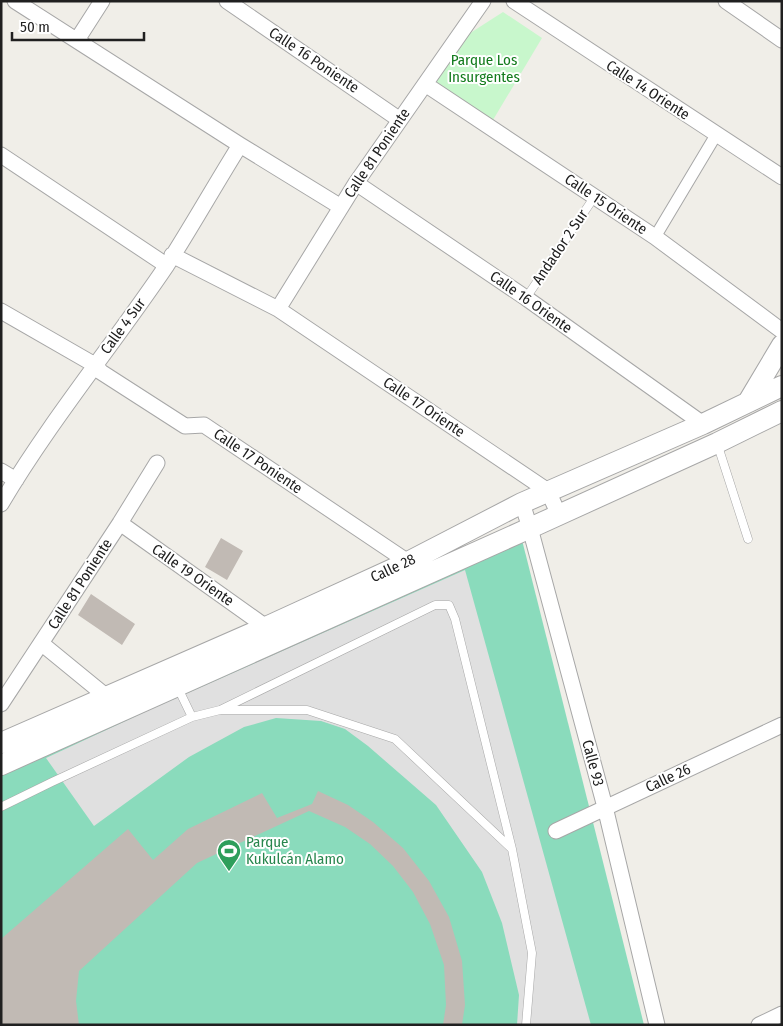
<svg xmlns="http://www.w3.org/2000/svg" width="783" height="1026" font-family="'Fira Sans Condensed',sans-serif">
<rect width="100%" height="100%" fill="#f0eee8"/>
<path fill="#c8f7cc" d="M503 12 542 38 490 125 433 86 464 37Z"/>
<path fill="#8adbbc" d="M520 532 644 1025H1V765Z"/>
<path fill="#e0e0e0" d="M465 570 591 1025H517L519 995 502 923 482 872 436 805 368 746 345 729 321 721 276 718 244 727 189 757 94 826 46 758 147 711Z"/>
<path fill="#c1bab4" d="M221 538 243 551 227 580 205 567Z
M91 594 135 624 122 645 78 615Z
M318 791 348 805 373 822 403 848 429 881 449 917 462 961 465 1005 462 1025H443L446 1005 444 965 430 924 413 892 393 866 370 844 345 827 309 811 197 863 79 971 76 1001 79 1025H1V939L128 829 153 860 188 829 262 793 277 818 312 804Z"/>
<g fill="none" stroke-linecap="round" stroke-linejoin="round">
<g stroke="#a7a7a7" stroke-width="9">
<path id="service" d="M526 298 595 196
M717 443 748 539
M178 688 192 717
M222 709 435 605H449L455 619 512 849
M1 807 52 782 192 717 220 710H307L395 739 512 849 532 953 526 1025"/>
</g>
<g stroke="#a7a7a7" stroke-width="13">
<path id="pedestrian" d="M655 237 716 135"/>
</g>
<g stroke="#a7a7a7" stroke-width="17">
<path id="minor" d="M15 1 240 145 341 207
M227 1 400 120
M514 1 782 177
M726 1 782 40
M77 40 102 1
M425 84 655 237 782 331
M1 155 166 265
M356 183 526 298 703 424
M172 255 278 309 548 491 559 515
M278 309 356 183 483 1
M1 311 95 365 101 372 185 426 204 425 408 562
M1 471 16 480
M522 503 530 528 605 807 657 1025
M1 504C50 421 113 345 167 265 192 226 215 185 240 145
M120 523 266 627
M41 643 107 697
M1 704 120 523 157 463
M556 831 782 725
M759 1025 782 1014"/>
</g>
<g stroke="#a7a7a7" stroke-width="22">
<path id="tertiary" d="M748 402 782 345
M1 743 266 627 408 562 522 503 703 424 782 386
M1 765 530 528 717 443 782 411"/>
</g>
<use href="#service" stroke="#fff" stroke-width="8"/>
<use href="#pedestrian" stroke="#fff" stroke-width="11"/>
<use href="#minor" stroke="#fff" stroke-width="15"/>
<use href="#tertiary" stroke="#fff" stroke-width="20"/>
</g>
<defs>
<g id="stadium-pin" transform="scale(1.25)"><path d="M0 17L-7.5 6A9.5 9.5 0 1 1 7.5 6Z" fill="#2e9e5b" stroke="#fff"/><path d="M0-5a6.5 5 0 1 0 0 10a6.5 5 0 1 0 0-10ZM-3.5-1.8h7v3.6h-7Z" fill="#fff"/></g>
</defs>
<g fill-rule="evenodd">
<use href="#stadium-pin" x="229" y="851"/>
</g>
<g text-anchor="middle" stroke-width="4" stroke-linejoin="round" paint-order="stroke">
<g font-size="15" fill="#202020" stroke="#fff">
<text transform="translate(314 60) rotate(34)" y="5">Calle 16 Poniente</text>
<text transform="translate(648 90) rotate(33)" y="5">Calle 14 Oriente</text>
<text transform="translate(377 153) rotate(-56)" y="5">Calle 81 Poniente</text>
<text transform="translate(606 204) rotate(34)" y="5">Calle 15 Oriente</text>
<text transform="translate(560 247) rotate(-56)" y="5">Andador 2 Sur</text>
<text transform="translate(531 302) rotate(35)" y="5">Calle 16 Oriente</text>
<text transform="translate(123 326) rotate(-54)" y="5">Calle 4 Sur</text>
<text transform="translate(424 407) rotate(34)" y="5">Calle 17 Oriente</text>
<text transform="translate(258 461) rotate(34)" y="5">Calle 17 Poniente</text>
<text transform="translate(393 568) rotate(-25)" y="5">Calle 28</text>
<text transform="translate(193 575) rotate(35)" y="5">Calle 19 Oriente</text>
<text transform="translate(80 584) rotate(-57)" y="5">Calle 81 Poniente</text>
<text transform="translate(593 763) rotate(75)" y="5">Calle 93</text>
<text transform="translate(668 778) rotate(-25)" y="5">Calle 26</text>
</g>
<g font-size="15" fill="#127b1c" stroke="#fff">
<text x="484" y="65">Parque Los<tspan x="484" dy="17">Insurgentes</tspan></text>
</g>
<g font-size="15" fill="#27864d" stroke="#fff" text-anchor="start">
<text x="246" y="847">Parque<tspan x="246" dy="17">Kukulcán Alamo</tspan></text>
</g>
</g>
<rect width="783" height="1026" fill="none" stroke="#202020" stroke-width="5"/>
<path d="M12 32v8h132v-8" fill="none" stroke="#202020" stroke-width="2.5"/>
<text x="20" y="32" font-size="15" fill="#202020" stroke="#ffffff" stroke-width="4" paint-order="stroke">50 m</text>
</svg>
